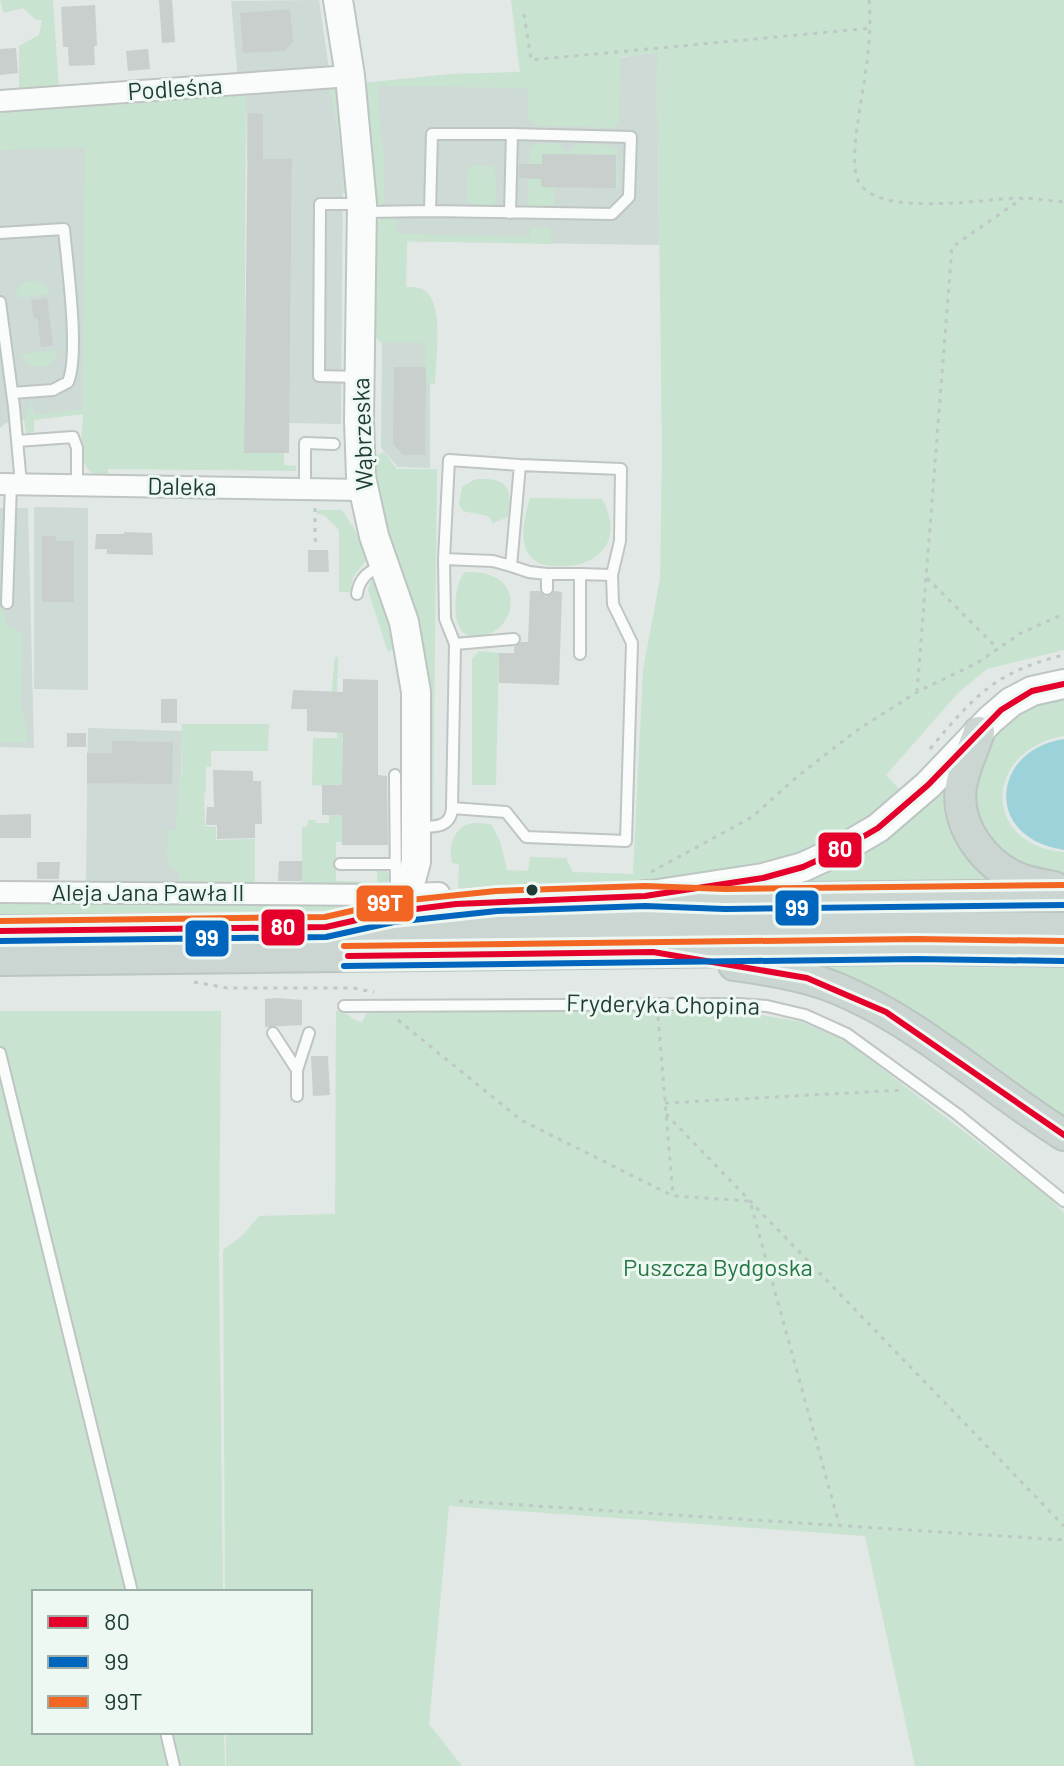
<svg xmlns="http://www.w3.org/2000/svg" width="1064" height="1766" font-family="Barlow,sans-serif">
<rect width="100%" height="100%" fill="#e1e8e5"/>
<path fill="#cedad5" d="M319 0 329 69 238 79 231 1Z
M657 52 659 245 386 241 364 83 453 74 520 73Z
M328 88 332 95 343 163 341 424 289 423 292 160 247 159 246 95Z
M91 124 83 414 23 420 6 423 0 428V129Z
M382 341H430V468L398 467 381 448Z
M34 507 88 508V690L34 689Z
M0 508H28L34 748 0 747Z
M88 728 182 731 179 883 86 881Z"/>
<path fill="#c8e3d0" d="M0 0H53L59 90 19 92V46L39 35 42 20H36L23 8 4 13Z
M511 0H1064V650L987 669 958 693 886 775 905 795 866 824 783 864 620 885 458 888 459 864 452 863C446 835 463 816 492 825L500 841 507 870 528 871 530 857 566 858 573 872 633 874 643 670 660 579 662 453 657 53 620 57 619 122 613 128 535 125 528 117 527 88 378 86 380 127 384 153V202L380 205 374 202 364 83 453 74 520 72Z
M332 86 338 88 351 192 342 194 343 163 332 95 328 88 246 95 244 452 284 453V465L296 466V471L108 469V477C74 477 82 438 83 414L34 420V431L29 434 26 432 24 419 32 400 34 415 82 409 85 147 0 150V114C42 99 86 107 129 104 197 99 263 91 332 86Z
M559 143 566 154H542V168L529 164V152L535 144Z
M578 144 607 145 617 149 619 186 616 192V155L569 154 571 148Z
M477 165 492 166 495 170 496 200 491 205 471 204 467 201V171L469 167Z
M542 175 555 187 554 204 544 208 529 207 528 180Z
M390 217 396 221 397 231 401 234 529 237 531 228H550L552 244 407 241 406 287C413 287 420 287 425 291 445 306 435 361 435 384L426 383 425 343H381L374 335 373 225 380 219Z
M34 280 46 286 51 294 13 298 21 284Z
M58 350C55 364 45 369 31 366L20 354Z
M384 452 397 469H437L433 819 430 818 404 590 384 516 374 457Z
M476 479C507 478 513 486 508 517L493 523 488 516 463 511 459 504 462 487Z
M530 498 602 499C625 540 599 569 555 566 547 566 538 564 532 558 517 543 525 516 530 498Z
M317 510H342L355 530 367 559 353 577 350 592H339V530L324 515 317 514Z
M465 572C489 571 514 579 510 609 507 626 486 642 467 635 450 629 454 582 465 572Z
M371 581 375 582 395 647 388 652 368 590Z
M0 608 4 610 6 625 22 632 21 708 27 728V742H0Z
M479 651 499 653 496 785H472V659Z
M335 657H338L337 692 343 693 342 842H336V881L377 882V867L386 869 389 876 388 885 320 889 318 884H309L308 888 302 886V827H307L308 820H315L316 823H329L330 786 312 785 313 738H337V716L330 706Z
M1064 698V736C984 749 980 845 1064 852V876C1051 873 1034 872 1022 867 1013 863 1005 853 998 847 963 816 970 757 1003 726 1021 710 1041 702 1064 698Z
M182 724H269L268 751H211V767H206V793H204L205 826 216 827V840L255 839V886L178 888 179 872C162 862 168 850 168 830H176L179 776 182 775Z
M953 771 1004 885 778 887Z
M0 897 381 899 380 907 366 910 0 914Z
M812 966 1064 968V1122Z
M418 1010 743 1012 802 1022 847 1042 1048 1196 1064 1213V1766H915L865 1536 449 1506 429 1724 462 1766H226V1732H310V1592H225L223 1250 243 1235 259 1216 335 1214 336 1011C349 1011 352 1022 362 1022L368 1011Z
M0 1011H221L219 1264 223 1592H34V1732H224L225 1766H0Z"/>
<path fill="#9cd3db" d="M1064 739V850C982 838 992 749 1064 739Z"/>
<path fill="#c8cfcc" d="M159 0H172L175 42 162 43Z
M95 5 97 46H94L95 65 69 66 68 47H63L61 7Z
M290 9 293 42 284 51 243 53 240 13Z
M16 48 18 73 0 75V49Z
M148 49 150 69 128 71 126 51Z
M248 113 263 114V159H292L289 453H244Z
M542 154 616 155V188L541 187V179L519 178V164H542Z
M47 298 53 346 41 347 37 318 34 319 31 300Z
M394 367H426L425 455H403L393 444Z
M124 532 152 533 153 555 107 554V549H95L96 534H124Z
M42 536H56V541H74V602H42Z
M308 550H328L329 572H308Z
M530 591H539L546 597 554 591 562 592 559 685 499 683V653H514V647L521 642H528Z
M343 679 378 680V775L387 776 388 845H342V815H322V785H342L343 733 307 731V709H291L293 690 343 692Z
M161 699H177V723H161Z
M67 733H86V747H67Z
M112 741 173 742 172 784 87 783V753H112Z
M213 770 253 771V781H261L262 824H255V838L217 839V825H206L207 807H214Z
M31 814V838H0V815Z
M279 861H302V881H278Z
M37 862H60L59 879H37Z
M277 998 302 1000V1025L265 1027V999Z
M311 1056H328L330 1095 313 1096Z"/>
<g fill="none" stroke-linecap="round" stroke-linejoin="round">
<g stroke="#bec5c2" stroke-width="14">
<path id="lane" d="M430 211 432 134H512L510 213
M364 212 430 211 612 214 629 197 631 137 512 134
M0 233 64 229C67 263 80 354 68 382L53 390 12 393
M0 302 14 407 21 484
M358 377 319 376 320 204H360
M17 441 73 437 77 448V485
M305 490V443L334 444
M444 559 445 619 455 644 452 808
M511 566 493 561 444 559 449 460 520 465
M547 574 529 572 511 566 520 465 621 469 620 541 612 575
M547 589V574H580
M357 594C359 578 369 571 383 565
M7 603 11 484
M455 644 514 639
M395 775 396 894
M419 827C436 827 451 827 452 808L506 812 526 837 626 841 632 643 613 604 612 575 580 574V654
M340 864H395
M344 1006 738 1004 767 1006 805 1015 847 1034 957 1114 1064 1201
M273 1033 297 1070V1096
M0 1053 132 1592
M297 1070 309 1033
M166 1732 174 1766"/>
</g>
<g stroke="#bec5c2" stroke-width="24">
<path id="street" d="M0 101 350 76
M0 484 363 490
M0 892 382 895 439 893"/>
</g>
<g stroke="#bdc6c2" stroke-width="32">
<path id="secondary" d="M338 0 350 76 362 204 359 420 361 477 374 536 404 622 416 692V862L407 894 392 912
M392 912 496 901 645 896 763 878 803 867 842 849 878 828 928 785 990 720 1011 702 1032 691 1064 684"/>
</g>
<g stroke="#bbc5c1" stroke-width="34">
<path id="primary" d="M979 732C973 750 964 768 961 786 955 827 986 867 1023 880 1033 883 1044 885 1054 887
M645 896 725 899 1064 895
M0 931 716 925 1064 928
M0 960 916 949 1064 951
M734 965C769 970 804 975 836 988 921 1023 987 1087 1064 1135"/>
</g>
<path stroke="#bec8c5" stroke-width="3" stroke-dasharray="4 6" stroke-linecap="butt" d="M869 0C873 45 862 90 856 135 855 146 853 167 857 178 871 220 987 198 1021 198 1035 198 1050 201 1064 202
M524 14 531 60 872 28
M315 508V539L318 547
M927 578 998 649
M917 692 952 247 1023 198
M930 749C973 697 996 671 1064 655
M651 872 752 817 798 776 856 731 917 692 977 663 1021 633 1064 614
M194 982 227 988H353L374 992
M658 1017 673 1196
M398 1020 521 1120 673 1196 750 1201 839 1524
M665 1103 903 1090
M666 1114 1064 1526
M459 1501 1064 1540"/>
<use href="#lane" stroke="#fafcfb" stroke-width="10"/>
<use href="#street" stroke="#fafcfb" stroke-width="20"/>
<use href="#secondary" stroke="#fafcfb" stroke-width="28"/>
<use href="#primary" stroke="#cbd5d2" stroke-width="30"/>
<g stroke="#eef8f3" stroke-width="12">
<path id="bus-1" d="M0 931 326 927 392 912 456 904 645 896 763 878 803 867 842 849 878 828 928 785 1001 710 1032 691 1064 684
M348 956 653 952 807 978 886 1012 1064 1135"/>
</g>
<g stroke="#eef8f3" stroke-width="12">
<path id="bus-2" d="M0 941 326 937 394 922 497 911 645 906 725 909 1064 905
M344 966 916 959 1064 961"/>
</g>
<g stroke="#eef8f3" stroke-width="12">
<path id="bus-3" d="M0 921 325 917 391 902 496 891 645 886 725 889 1064 885
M344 946 916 939 1064 941"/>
</g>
<use href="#bus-1" stroke="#e4002b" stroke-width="6"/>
<use href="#bus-2" stroke="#0065bd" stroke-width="6"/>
<use href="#bus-3" stroke="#f26522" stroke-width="6"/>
</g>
<circle fill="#1e3c34" stroke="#eef8f3" stroke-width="3" cx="532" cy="890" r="7"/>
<g text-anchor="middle" stroke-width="6" stroke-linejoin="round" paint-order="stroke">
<g font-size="24" fill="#1e3c34" stroke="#eef8f3">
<text transform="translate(175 89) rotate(-4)" y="8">Podleśna</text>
<text transform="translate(363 434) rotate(-92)" y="8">Wąbrzeska</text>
<text transform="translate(182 487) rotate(1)" y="8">Daleka</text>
<text x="148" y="901">Aleja Jana Pawła II</text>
<text transform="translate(663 1005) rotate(1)" y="8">Fryderyka Chopina</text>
</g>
<g font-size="24" fill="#247743" stroke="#eef8f3">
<text x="718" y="1276">Puszcza Bydgoska</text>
</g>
</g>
<g stroke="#eef8f3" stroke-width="3">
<rect x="817" y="831" width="46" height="38" rx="8" fill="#e4002b"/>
<rect x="355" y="884" width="60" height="39" rx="8" fill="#f26522"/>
<rect x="774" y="889" width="46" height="38" rx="8" fill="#0065bd"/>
<rect x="260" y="908" width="46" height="39" rx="8" fill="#e4002b"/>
<rect x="184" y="919" width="46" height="39" rx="8" fill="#0065bd"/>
</g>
<g font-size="22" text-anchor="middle" font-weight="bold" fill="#fff">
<text x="840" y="857">80</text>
<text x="385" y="911">99T</text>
<text x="797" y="916">99</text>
<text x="283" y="935">80</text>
<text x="207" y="946">99</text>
</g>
<rect x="32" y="1590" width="280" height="144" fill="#eef8f3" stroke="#9bada7" stroke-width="2"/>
<rect x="48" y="1616" width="40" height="12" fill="#e4002b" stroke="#9bada7" stroke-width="2"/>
<text x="104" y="1630" font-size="24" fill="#1e3c34">80</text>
<rect x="48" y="1656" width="40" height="12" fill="#0065bd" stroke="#9bada7" stroke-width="2"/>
<text x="104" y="1670" font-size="24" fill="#1e3c34">99</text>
<rect x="48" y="1696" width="40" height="12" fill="#f26522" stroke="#9bada7" stroke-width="2"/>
<text x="104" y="1710" font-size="24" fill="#1e3c34">99T</text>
</svg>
